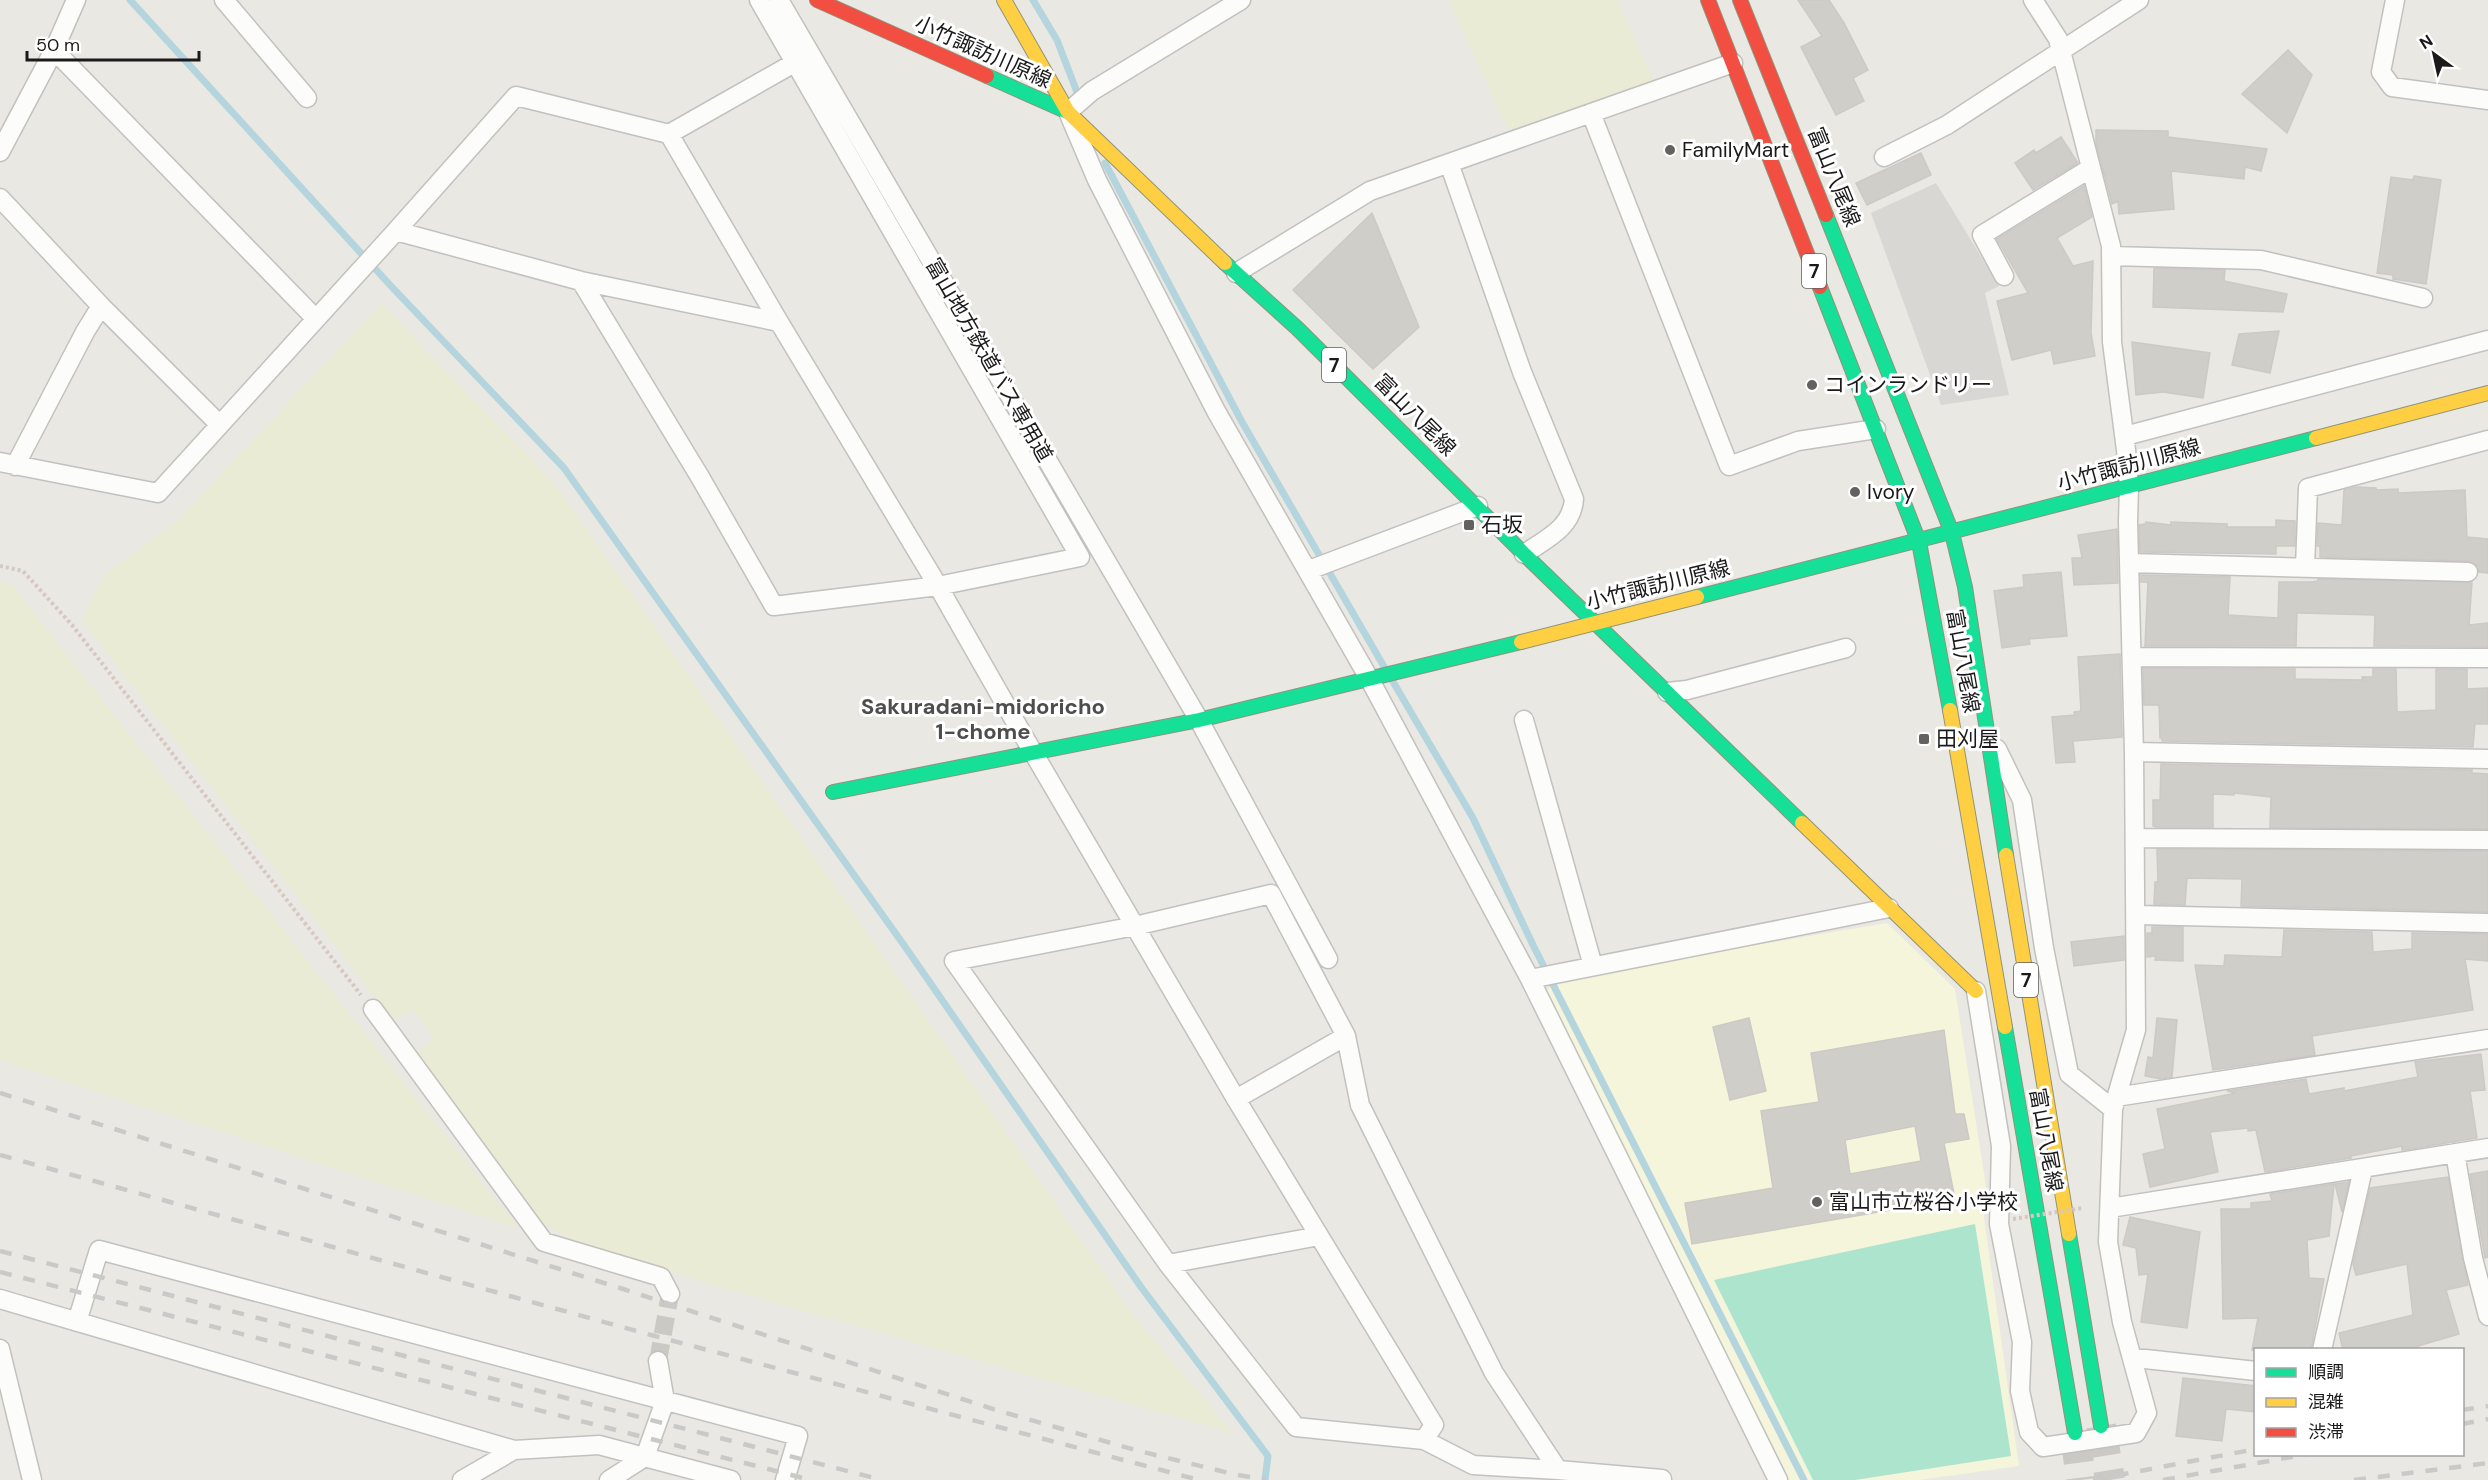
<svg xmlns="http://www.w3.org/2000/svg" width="2488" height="1480" font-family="'DM Sans','Noto Sans JP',sans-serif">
<rect width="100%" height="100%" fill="#eae8e2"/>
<path fill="#f4f5db" d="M1887 923 1955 989 1986 1186 1984 1218 2019 1466 1920 1480H1786L1545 992 1560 978Z"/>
<path fill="#e9ebd4" d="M1449 0H1617L1653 80 1508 130Z
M381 304 555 484 1135 1318 1233 1433 710 1284 569 1238 537 1221 414 1055 434 1038 413 1010 393 1020 88 629 82 619 105 574 174 524Z
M0 582 12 585 518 1228 0 1060Z"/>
<path fill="#ace4ce" d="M1975 1224 2011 1456 1855 1480H1813L1714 1280Z"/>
<path fill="#d8d7d4" d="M1936 183 1999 286 1985 293 2009 395 1941 405 1871 213Z"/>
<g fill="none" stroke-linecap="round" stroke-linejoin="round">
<path stroke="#b4d4de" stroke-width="7" d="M130 0 390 285 564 468 906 948 1141 1287 1268 1456 1265 1480
M1033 0 1057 40 1080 100
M1105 163 1242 422 1386 670
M1392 680 1473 818 1533 945 1804 1480"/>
</g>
<path fill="#d0cec9" stroke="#cdc9c4" stroke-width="1.5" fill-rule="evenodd" d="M1798 0H1829L1844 23 1868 70 1853 78 1864 101 1836 115 1801 47 1822 36Z
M2288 50 2312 75 2287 133 2242 94Z
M2096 130 2168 131V137L2267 149 2261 171 2245 167 2244 179 2171 171 2174 209 2119 214 2118 201 2112 204 2096 143Z
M2061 137 2078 163 2033 190 2015 163 2034 150 2036 153Z
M1921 153 1931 175 1867 205 1856 183Z
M2414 176 2441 180 2426 284 2393 279V275L2377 273 2391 177 2413 180Z
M2084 186 2092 217 2057 238 2073 266 2093 261 2091 333 2095 356 2054 364 2051 350 2012 360 1997 301 2028 293 1997 239Z
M1372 213 1419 327 1373 369 1293 290Z
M2154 268 2225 270 2224 281 2287 294 2283 312 2153 307Z
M2279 331 2270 373 2232 365 2239 334Z
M2132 342 2210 353 2203 398 2163 392 2136 395Z
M2356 487 2376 488V490L2398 489V493L2465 490 2467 537 2488 539V573L2479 572 2478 566 2468 561 2320 557V546H2317L2318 523 2342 525 2344 490Z
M2276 520 2295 521V546H2276V554L2140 552 2139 525 2145 524 2146 522 2171 525V522L2227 524V527H2276Z
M2117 529 2118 583 2074 585 2072 558H2082L2078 535Z
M2061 572 2067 636 2029 639 2030 644 2002 648 1994 591 2024 587 2023 575Z
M2141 575 2230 577 2228 615 2278 618 2279 582H2312L2318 581V579L2472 582 2469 625 2488 623V647L2374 646 2375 615 2300 613H2297L2296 646H2145L2148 582H2141Z
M2120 654 2122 737 2073 741 2075 762 2056 763 2052 717 2075 715 2074 712 2081 711 2078 657Z
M2143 668 2295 669V679L2363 680 2362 677H2373V669H2396L2397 712 2436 710V669H2467V689L2488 688V724H2475L2473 747 2162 741V738H2160L2159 705H2144Z
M2161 764 2472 770V773L2488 774V829L2270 828 2271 797 2234 793V795L2213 794V827H2157L2153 826V800H2160Z
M2157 849 2488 851V912L2241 906 2242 879 2187 878 2185 905 2154 904 2155 882H2158Z
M2152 927H2183V961L2155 960 2156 956 2147 957V933H2152Z
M2284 930 2372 932 2373 952 2412 949V933L2488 934V961L2465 959 2473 1010 2312 1036 2315 1055 2213 1070 2195 965 2224 966 2225 955 2282 957Z
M2124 936V960L2074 966 2071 942Z
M1749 1018 1766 1091 1730 1100 1713 1027Z
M2157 1018 2177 1020 2172 1077 2161 1079 2145 1076 2148 1057 2153 1058Z
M1944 1030 1955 1114H1964L1969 1139 1944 1143 1955 1199 1692 1244 1685 1203 1773 1188 1761 1111 1819 1102 1811 1053ZM1915 1126 1921 1161 1850 1174 1845 1140Z
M2481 1054 2485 1090 2470 1091 2477 1138 2405 1150H2402V1146L2351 1156V1158L2265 1172 2256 1130 2248 1131V1128L2210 1132 2218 1172 2150 1187 2143 1154 2165 1149 2157 1109 2236 1093 2227 1091 2306 1079 2309 1094 2344 1088V1091L2418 1077 2415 1062Z
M2488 1171V1257L2485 1258 2470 1174Z
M2448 1177 2468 1285 2446 1290 2459 1334 2418 1346 2419 1350H2343L2339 1333 2413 1315 2407 1264 2356 1275 2353 1264 2370 1188Z
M2349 1182 2342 1212 2335 1184Z
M2334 1184 2329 1236 2307 1240 2309 1278 2324 1279 2311 1350H2252L2258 1318 2223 1319 2221 1209H2251V1203L2272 1201 2270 1194Z
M2130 1217 2200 1232 2187 1328 2141 1322 2148 1274 2139 1275 2136 1248 2123 1245Z
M2183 1378 2256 1386V1412L2226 1409 2222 1441 2176 1436Z"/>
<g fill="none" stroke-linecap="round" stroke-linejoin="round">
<path stroke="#cbc9c4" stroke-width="18" stroke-dasharray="18 9" stroke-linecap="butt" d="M658 1361 670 1294"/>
<path stroke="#cbc9c4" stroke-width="30" stroke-dasharray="30 15" stroke-linecap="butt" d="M2101 1426 2110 1480
M2075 1433 2081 1480"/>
<g stroke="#c2c1be" stroke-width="21">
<path id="street" d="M224 0 307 98
M779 0 1199 720 1328 959
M1241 0 1092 91 1068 112 1097 180 1216 411 1370 680 1530 979 1778 1480
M2395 0 2381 72 2392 87 2488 100
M54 50 316 319
M1591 113 1729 466 1798 441 1876 429
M669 134 779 322 938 586 1020 730 1236 1099 1434 1425 1424 1440 1296 1427 1168 1264
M0 152 54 50 76 0
M1884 157 1947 125 2139 0
M1449 163 1522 372 1574 499C1572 528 1546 539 1524 554
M0 198 101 306 219 424
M2111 256 2261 260 2423 298
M1236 273 1370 191 1733 63
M2004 276 1982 235 2091 168
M581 281 700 477 774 606 938 586 1080 557 759 0
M779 322 581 281 396 231 516 96 669 134 796 62
M2125 436 2488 340
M0 462 158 493 396 231
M15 466 85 332 101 306
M2129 563 2468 572
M2305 568 2308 488 2488 440
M1309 570 1478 506
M2132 657 2488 658
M1667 692 1687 690 1846 648
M1524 720 1593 966
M1997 749 2022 800 2044 948 2069 1074 2113 1109
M2134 752 2488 759
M2135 838 2488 840
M2137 915 2488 923
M1530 979 1889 908
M1976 991 2001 1146 1999 1224 2022 1342 2020 1391 2029 1432 2043 1447 2136 1433 2147 1413 2122 1322 2108 1242 2113 1109 2136 1030 2134 752 2128 522 2129 486 2126 450 2112 342 2111 246 2058 39 2033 0
M373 1009 544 1242 661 1277 670 1294
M1346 1036 1360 1105 1494 1373 1558 1470
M2116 1097 2488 1039
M1236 1099 1346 1036 1271 894 1135 926 954 961 1168 1264 1319 1236
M2455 1153 2473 1258 2488 1316
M2110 1208 2488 1148
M0 1299 514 1450 599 1445 731 1480
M77 1322 99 1250 798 1436 785 1480
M0 1349 32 1480
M2322 1350 2363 1169
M2133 1359H2145L2256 1371
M1424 1440 1473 1465 1558 1470 1662 1479
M462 1480 514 1450
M609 1480 645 1457 665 1401 658 1361"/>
</g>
<g stroke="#90937b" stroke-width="16">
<path id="fast" d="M987 76 1068 112
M1826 215 1952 533 1965 587 2006 855
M1225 263 1298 329 1524 554 1802 823
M1820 287 1919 542 1950 710
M1697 597 2316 438
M833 792 1199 720 1521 642
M2005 1027 2075 1433
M2069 1234 2101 1426"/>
</g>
<g stroke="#90937b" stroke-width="16">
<path id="slow" d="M1004 0 1068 112 1225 263
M2316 438 2488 393
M1521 642 1697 597
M1950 710 2005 1027
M1802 823 1976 991
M2006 855 2069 1234"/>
</g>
<g stroke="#90937b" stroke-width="16">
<path id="jam" d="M817 0 987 76
M1708 0 1820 287
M1740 0 1826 215"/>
</g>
<path stroke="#d6c7c3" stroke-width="4" stroke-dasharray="3 3" stroke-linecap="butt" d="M0 566 23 571 72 625 361 995"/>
<use href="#street" stroke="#fcfcfb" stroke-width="18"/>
<use href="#fast" stroke="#16e098" stroke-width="14"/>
<use href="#slow" stroke="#ffcf43" stroke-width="14"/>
<use href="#jam" stroke="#f24e42" stroke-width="14"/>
<path stroke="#c9c9c8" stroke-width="4.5" stroke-dasharray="12 12" stroke-linecap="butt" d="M0 1093 623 1289 996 1410 1139 1451 1233 1474 1266 1480
M0 1155 651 1335 1199 1480
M0 1251 882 1480
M0 1272 811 1480
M2462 1410 2488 1406
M2462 1424 2488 1419
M2093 1480 2256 1449
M2163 1480 2308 1454
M2354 1480 2488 1463"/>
<path stroke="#d6c7c3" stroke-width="4" stroke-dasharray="3 3" stroke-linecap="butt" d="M2013 1219 2083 1208"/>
</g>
<g fill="#636260" stroke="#fff" stroke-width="2">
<circle cx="1670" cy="150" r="6"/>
<circle cx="1812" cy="385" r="6"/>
<circle cx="1855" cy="492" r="6"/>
<rect x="1463" y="519" width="12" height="12" rx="3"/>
<rect x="1918" y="733" width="12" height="12" rx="3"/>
<circle cx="1817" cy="1202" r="6"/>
</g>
<g text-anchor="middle" stroke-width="6" stroke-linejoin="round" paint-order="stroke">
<g fill="#fff" stroke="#5f5f5f" stroke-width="1.5">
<rect x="1802" y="254" width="24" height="34" rx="4.5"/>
<rect x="1322" y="348" width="24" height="34" rx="4.5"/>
<rect x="2014" y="963" width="24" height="34" rx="4.5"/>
</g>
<g font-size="20" font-weight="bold" fill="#1a1a1a">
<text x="1814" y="278">7</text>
<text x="1334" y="372">7</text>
<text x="2026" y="987">7</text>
</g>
<g font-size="21" fill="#1a1a1a" stroke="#fff">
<text transform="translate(983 52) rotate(24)" y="7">小竹諏訪川原線</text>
<text transform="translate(1834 177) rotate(68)" y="7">富山八尾線</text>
<text transform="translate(989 360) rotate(60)" y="7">富山地方鉄道バス専用道</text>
<text transform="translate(1415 415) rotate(45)" y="7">富山八尾線</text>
<text transform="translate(2129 465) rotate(-15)" y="7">小竹諏訪川原線</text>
<text transform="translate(1658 585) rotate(-14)" y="7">小竹諏訪川原線</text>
<text transform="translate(1963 661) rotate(80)" y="7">富山八尾線</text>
<text transform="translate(2046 1140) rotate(80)" y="7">富山八尾線</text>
</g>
<g font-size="21" fill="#1a1a1a" stroke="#fff" text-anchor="start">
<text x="1682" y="157">FamilyMart</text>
<text x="1824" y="392">コインランドリー</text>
<text x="1867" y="499">Ivory</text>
<text x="1481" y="532">石坂</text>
<text x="1936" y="746">田刈屋</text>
<text x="1829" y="1209">富山市立桜谷小学校</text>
</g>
<g font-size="22" font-weight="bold" fill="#4d4d4d" stroke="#fff">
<text x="983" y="714">Sakuradani-midoricho<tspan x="983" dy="25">1-chome</tspan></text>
</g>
</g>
<rect x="2254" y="1348" width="210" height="108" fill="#ffffff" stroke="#a3a3a3" stroke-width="1.5"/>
<rect x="2266" y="1368" width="30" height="9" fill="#16e098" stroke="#a3a3a3" stroke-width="1.5"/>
<text x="2308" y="1378" font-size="18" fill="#1a1a1a">順調</text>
<rect x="2266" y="1398" width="30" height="9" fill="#ffcf43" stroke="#a3a3a3" stroke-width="1.5"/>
<text x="2308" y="1408" font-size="18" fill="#1a1a1a">混雑</text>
<rect x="2266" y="1428" width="30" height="9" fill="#f24e42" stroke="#a3a3a3" stroke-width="1.5"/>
<text x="2308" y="1438" font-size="18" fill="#1a1a1a">渋滞</text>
<g transform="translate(2434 54) rotate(327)" stroke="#ffffff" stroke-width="4.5" paint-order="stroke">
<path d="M0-4.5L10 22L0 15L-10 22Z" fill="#1a1a1a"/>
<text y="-9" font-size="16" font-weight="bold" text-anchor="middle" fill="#1a1a1a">N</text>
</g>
<path d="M27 51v9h172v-9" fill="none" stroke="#1a1a1a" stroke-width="3"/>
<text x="36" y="51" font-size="18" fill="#1a1a1a" stroke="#ffffff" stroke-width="4.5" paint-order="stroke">50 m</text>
</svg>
